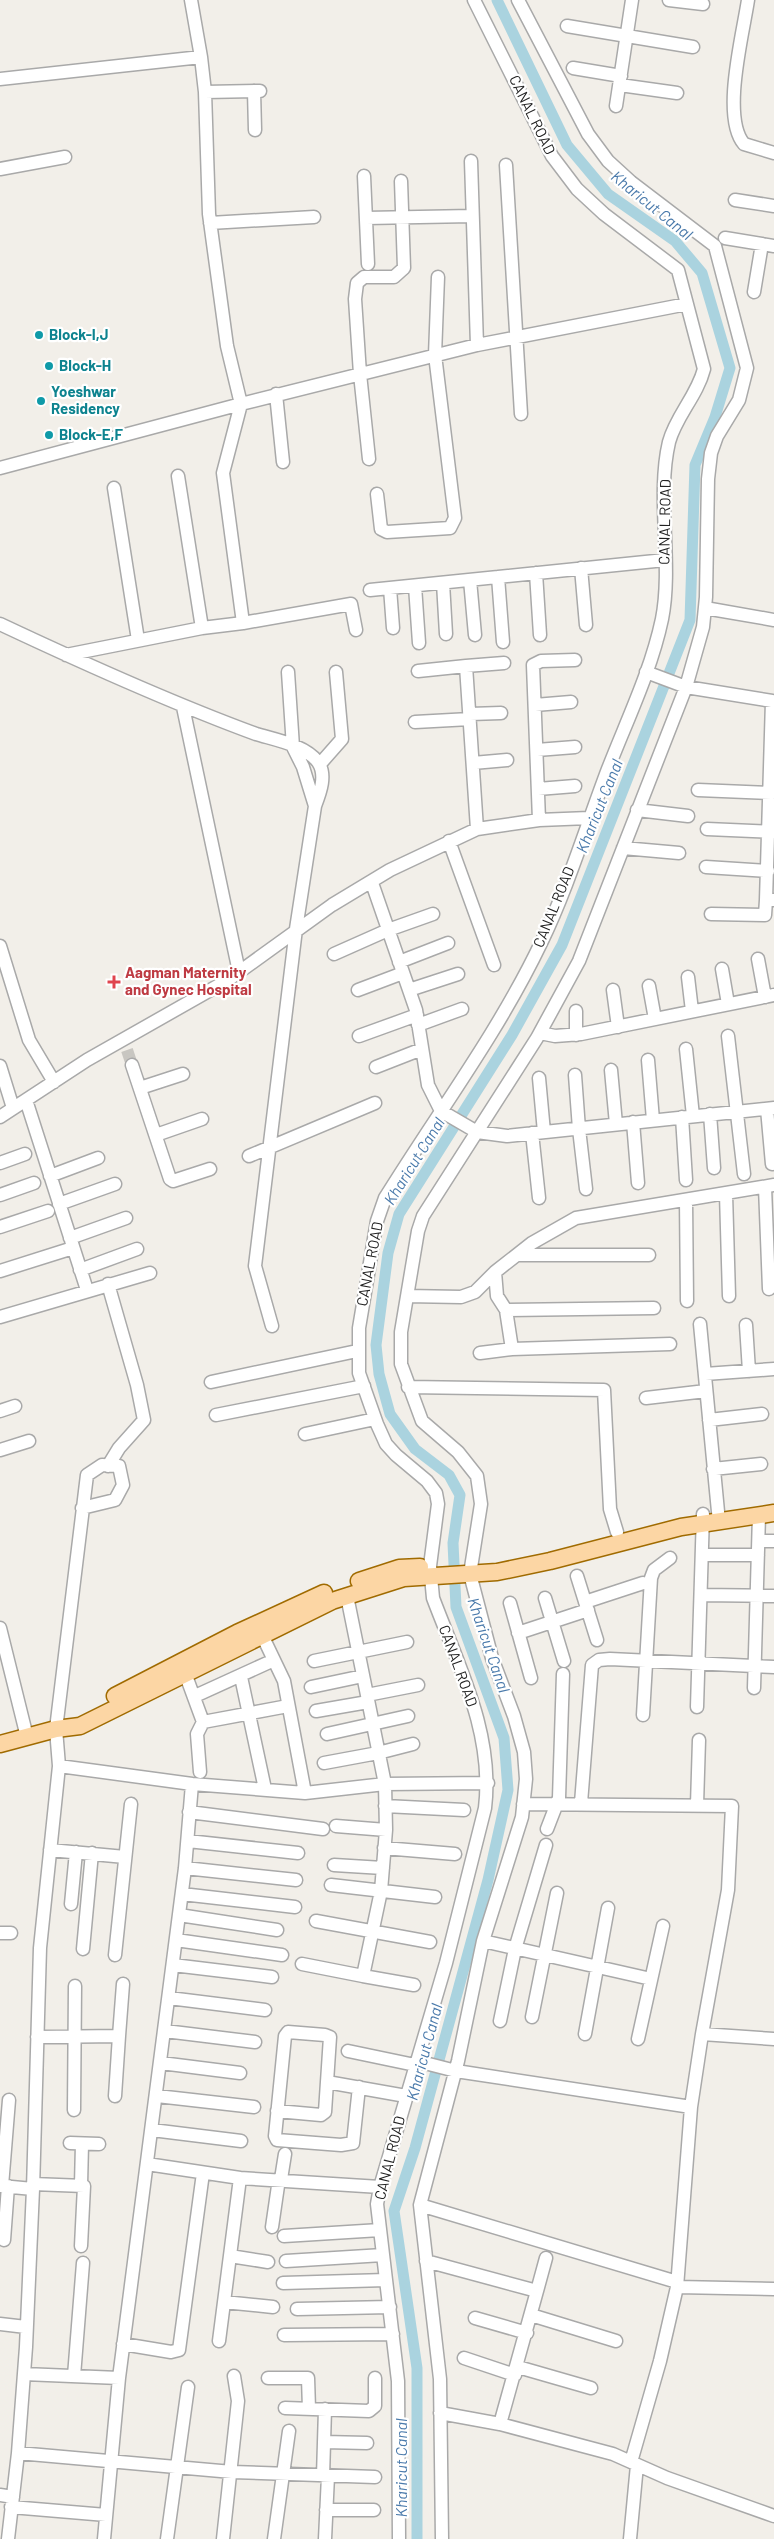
<svg xmlns="http://www.w3.org/2000/svg" width="774" height="2539" font-family="Barlow,sans-serif">
<rect width="100%" height="100%" fill="#f2efe9"/>
<g fill="none" stroke-linecap="round" stroke-linejoin="round">
<path stroke="#aad3df" stroke-width="11" d="M417 2539V2368L394 2211 415 2148 488 1880 508 1790 504 1738 456 1607 453 1543 460 1495 449 1475 415 1449 390 1414 379 1374 376 1345 388 1253 399 1214 512 1035 562 945 690 620 695 465 715 417 730 368 702 273 675 241 608 194 567 145 497 0"/>
<path stroke="#c8c6c1" stroke-width="12" stroke-dasharray="12 6" stroke-linecap="butt" d="M127 1050 132 1065"/>
<g stroke="#a9a9a9" stroke-width="15">
<path id="minor" d="M191 0 201 57 205 92 209 214 227 346 241 404 477 345 687 304
M669 0 703 4
M748 0C743 34 721 117 744 144L774 153
M567 26 693 47
M573 68 621 76
M0 79 201 57
M620 85 677 93
M254 91 255 130
M205 92 260 91
M616 106 632 0
M471 161 477 345
M506 165 521 414
M0 169 65 157
M364 176 368 264
M735 200 774 206
M366 218 472 216
M210 223 314 217
M725 238 774 246
M754 292 762 244
M276 394 283 462
M369 459 360 374 355 299 357 283 364 277H394L404 268 401 181
M0 468 241 404 223 473 243 623 202 628 66 655
M178 476 202 628
M114 488 138 640
M377 494 381 529 387 532 450 528 455 518 435 355 438 277
M581 568 586 625
M536 573 540 635
M498 577 503 642
M470 580 475 635
M443 583 446 634
M415 586 419 643
M390 588 393 628
M370 590 665 560
M705 608 774 620
M243 623 351 604 356 630
M0 624C85 664 169 702 256 734 276 740 305 745 318 762 327 775 320 793 315 806L296 929 255 1266 272 1326
M466 666 504 663
M418 671 466 666 477 829
M288 672 293 747 303 767 315 806
M646 672 686 687 772 701 766 900H774
M535 705 571 702
M183 707 239 972
M470 714 501 713
M415 722 470 719
M537 750 575 747
M473 763 507 760
M320 764 342 739 336 672
M538 789 575 786
M698 790 771 793
M637 810 688 816
M539 820 533 665 541 661 575 660
M707 829 774 832
M449 841 494 965
M623 848 679 853
M706 867 768 871
M372 883 416 1010 428 1085 441 1111 477 1132 507 1136 774 1108
M711 914 765 915 766 900
M0 946 29 1040 54 1082
M334 954 388 930 433 914
M758 959 765 997
M399 962 448 943
M722 969 728 1004
M688 977 692 1011
M649 986 655 1019
M358 990 403 973
M409 990 458 974
M613 990 618 1027
M576 1011V1035
M418 1025 462 1009
M540 1033 555 1036 581 1034 774 995
M359 1036 417 1015
M728 1036 744 1174
M686 1049 693 1116
M648 1060 653 1120
M132 1065 170 1179 173 1181 210 1169
M0 1066 13 1108
M376 1067 422 1049
M611 1070 616 1124
M575 1075 579 1129 586 1189
M539 1078 544 1132
M140 1088 183 1074
M26 1100 87 1290
M767 1109 772 1164
M710 1114 714 1168
M0 1117 87 1060 228 980 332 905 390 870 477 829 539 820 589 818
M682 1117 686 1180
M633 1122 638 1183
M532 1133 539 1198
M156 1135 202 1119
M249 1156 375 1103
M0 1163 25 1154
M50 1176 98 1158
M765 1187 769 1289
M726 1194 729 1296
M0 1195 34 1183
M686 1200 687 1301
M59 1204 115 1184
M0 1227 48 1211
M70 1238 126 1218
M517 1255H649
M80 1270 137 1249
M0 1271 73 1248
M495 1272 497 1296 506 1310
M108 1284 137 1385 144 1420 119 1448 108 1466
M407 1296 461 1297 475 1292 495 1272 532 1243 576 1218 774 1185
M654 1308 506 1310 512 1349 670 1344
M0 1317 150 1273
M700 1324 719 1522
M746 1325 749 1371
M480 1353 512 1349
M705 1374 774 1369
M211 1382 357 1351
M408 1387 604 1390 610 1509 617 1532
M646 1398 706 1391
M0 1411 15 1406
M216 1415 364 1386
M709 1420 762 1414
M305 1434 375 1419
M0 1450 29 1441
M713 1469 761 1464
M759 1541H774
M703 1555H758
M577 1576 597 1640
M701 1595 774 1596
M347 1596 385 1784 386 1830 381 1891 363 1976 414 1985
M545 1598 564 1661
M585 1602 643 1583
M510 1603 531 1678
M0 1628 27 1737
M518 1633 588 1610
M262 1635 284 1681 305 1793
M314 1661 407 1642
M185 1673 203 1722 197 1734 200 1772
M241 1677 265 1789
M311 1687 363 1676
M754 1688 759 1515
M367 1695 418 1685
M195 1696 274 1660
M697 1707 703 1514
M316 1711 368 1702
M643 1715 651 1578 654 1570 670 1558
M203 1722 288 1706
M327 1734 408 1716
M324 1763 378 1753 413 1744
M192 1784 305 1793 385 1784 488 1783
M581 1803 592 1665 599 1660 610 1659 774 1667
M523 1804 732 1806 728 1890 702 2034
M697 1805 699 1740
M385 1806 464 1810
M189 1812 323 1829
M336 1826 386 1830
M547 1829 559 1798 563 1674
M188 1841 298 1853
M384 1848 455 1854
M50 1850 125 1857
M334 1865 383 1868
M185 1868 296 1880
M331 1885 435 1897
M182 1894 295 1907
M71 1904 76 1852
M179 1915 277 1930
M316 1921 430 1942
M0 1933H11
M176 1940 282 1955
M483 1941 651 1979
M83 1949 92 1853
M115 1955 131 1804
M302 1964 363 1976
M173 1965 272 1977
M169 1998 265 2010
M532 2017 557 1893
M500 2021 515 1949 546 1845
M165 2031 255 2042
M585 2034 608 1908
M119 2036 123 1984
M37 2037 119 2036 115 2096
M638 2039 663 1926
M348 2051 415 2065
M417 2061 456 2071 691 2107
M161 2063 240 2073
M327 2082 406 2096
M157 2096 254 2107
M74 2110 75 1986
M277 2111 321 2115 325 2112 330 2037 325 2035 288 2032 285 2036 275 2136 277 2140 341 2145 353 2143 359 2087
M152 2130 241 2141
M70 2143 99 2144
M147 2164 240 2178 219 2341
M240 2178 380 2187
M281 2179 285 2154
M33 2184 84 2186 81 2246
M81 2185 82 2144
M1 2186 33 2189
M2 2186 9 2100
M420 2205 677 2282
M272 2227 279 2179
M284 2236 380 2230
M4 2240 8 2186
M230 2256 268 2262
M286 2261 383 2255
M426 2261 537 2291 500 2424
M283 2283 386 2280
M677 2287 774 2289
M537 2291 546 2258
M224 2302 273 2307
M297 2309 390 2307
M531 2315 616 2341
M475 2318 527 2333
M0 2324 26 2327
M284 2335 393 2334
M123 2344 171 2352 179 2350 203 2173
M464 2358 515 2375
M518 2367 591 2388
M24 2374 119 2378 185 1868 192 1784 59 1766
M74 2376 83 2263
M268 2378H308L309 2409
M285 2408 369 2411 375 2406V2378
M440 2413 500 2424 613 2454 667 2478 774 2516
M324 2442 367 2443
M18 2453 232 2472 375 2477
M631 2462 660 2361 677 2287 691 2107 702 2034 774 2039
M323 2476 325 2409
M0 2495 13 2497
M11 2507 106 2515
M326 2510H374
M8 2539 18 2453 26 2347 33 2189 40 1948 59 1766 56 1729 87 1475 102 1465 119 1466 123 1485 115 1500 82 1508
M104 2539 119 2378
M167 2539 188 2387
M223 2539 238 2401 234 2376
M274 2539 289 2431
M325 2539 328 2476
M399 2539 398 2381 377 2204 380 2187 446 1963 485 1808C494 1734 459 1667 433 1598L430 1566 438 1504 436 1493 427 1481 396 1455 386 1444 377 1424 359 1373V1328L377 1221 385 1198C437 1114 498 1033 541 943 568 887 586 827 608 769 627 720 651 671 662 619 673 564 656 497 669 442 676 416 697 396 704 369L678 270 604 214 577 189 552 156 474 0
M442 2539 440 2379 420 2205 458 2061 483 1941 522 1817 526 1779 524 1752 514 1716 492 1658 470 1574 481 1504 477 1476 458 1452 422 1421 401 1364V1332L418 1231 423 1216 537 1038 579 961 686 687 703 627 706 597 708 479 711 453 717 436 739 400 747 368 715 246 631 182 608 161 588 134 518 0
M630 2539 637 2465"/>
</g>
<g stroke="#a06b00" stroke-width="19">
<path id="major" d="M359 1581 399 1568 420 1567
M115 1696 237 1633 324 1593
M0 1744 56 1729 80 1726 332 1601 404 1578 497 1572 550 1561 681 1527 774 1513"/>
</g>
<use href="#minor" stroke="#fff" stroke-width="12"/>
<use href="#major" stroke="#fcd6a4" stroke-width="16"/>
</g>
<g fill="#0f9aa8" stroke="#fff" stroke-width="2">
<circle cx="39" cy="335" r="5"/>
<circle cx="49" cy="366" r="5"/>
<circle cx="41" cy="401" r="5"/>
<circle cx="49" cy="435" r="5"/>
</g>
<path fill="#e0444e" stroke="#fff" stroke-width="2" d="M111.5 974.5h5v5h5v5h-5v5h-5v-5h-5v-5h5z"/>
<g text-anchor="middle" stroke-width="4.5" stroke-linejoin="round" paint-order="stroke">
<g font-size="15" fill="#222" stroke="#fff">
<text transform="translate(532 115) rotate(64)" y="5">CANAL ROAD</text>
<text transform="translate(665 522) rotate(-89)" y="5">CANAL ROAD</text>
<text transform="translate(554 907) rotate(-68)" y="5">CANAL ROAD</text>
<text transform="translate(370 1264) rotate(-79)" y="5">CANAL ROAD</text>
<text transform="translate(458 1666) rotate(70)" y="5">CANAL ROAD</text>
<text transform="translate(390 2158) rotate(-76)" y="5">CANAL ROAD</text>
</g>
<g font-size="15" font-weight="bold" fill="#0d838f" stroke="#fff" text-anchor="start">
<text x="49" y="340">Block-I,J</text>
<text x="59" y="371">Block-H</text>
<text x="51" y="397">Yoeshwar<tspan x="51" dy="17">Residency</tspan></text>
<text x="59" y="440">Block-E,F</text>
</g>
<g font-size="15" font-weight="bold" fill="#be3a42" stroke="#fff" text-anchor="start">
<text x="125" y="978">Aagman Maternity<tspan x="125" dy="17">and Gynec Hospital</tspan></text>
</g>
<g font-size="16" font-style="italic" fill="#4a7aab" stroke="#fff">
<text transform="translate(652 205) rotate(39)" y="6">Kharicut Canal</text>
<text transform="translate(599 806) rotate(-68)" y="6">Kharicut Canal</text>
<text transform="translate(414 1161) rotate(-58)" y="6">Kharicut Canal</text>
<text transform="translate(489 1645) rotate(71)" y="6">Kharicut Canal</text>
<text transform="translate(424 2052) rotate(-75)" y="6">Kharicut Canal</text>
<text transform="translate(401 2468) rotate(-90)" y="6">Kharicut Canal</text>
</g>
</g>
</svg>
